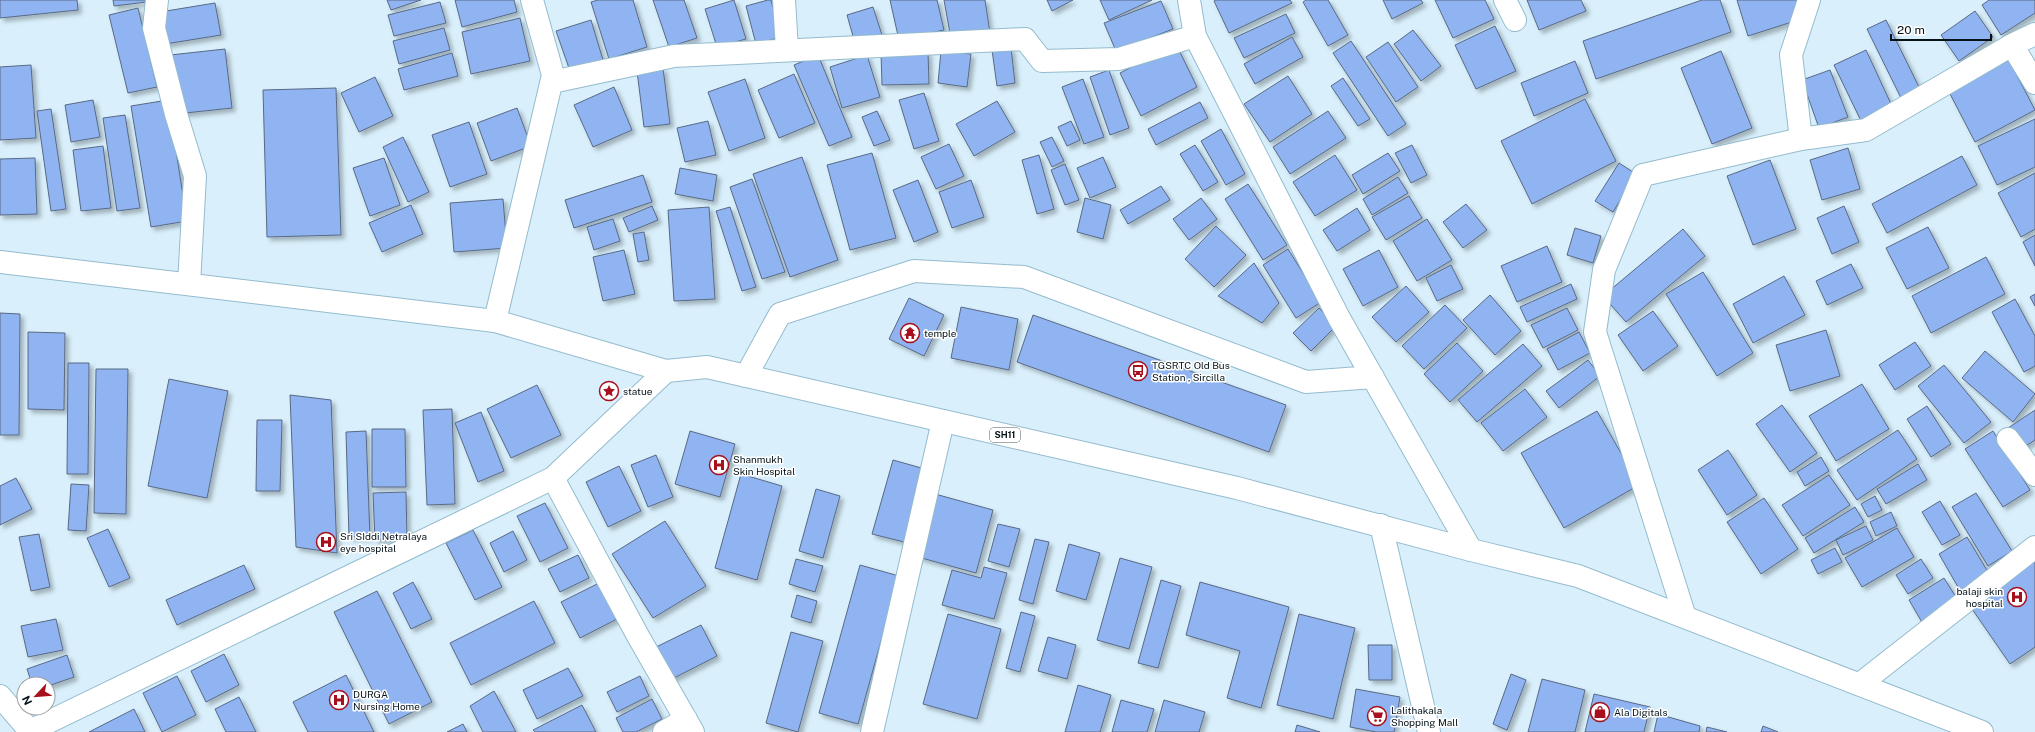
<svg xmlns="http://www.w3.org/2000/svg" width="2035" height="732" font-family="'Public Sans',sans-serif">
<defs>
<filter id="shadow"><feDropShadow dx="3.5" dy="3.5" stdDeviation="2" flood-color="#0004"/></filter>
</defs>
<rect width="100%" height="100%" fill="#d9f0fc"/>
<path fill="#8fb4f1" stroke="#586985" filter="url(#shadow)" d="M0 0H77L78 10 0 18Z
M113 0H146L147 2 114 6Z
M387 0H421L391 10Z
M455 0H514L517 12 462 27Z
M598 0H633L647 47 609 59 591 2Z
M653 0H684L697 38 669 47Z
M734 0 746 39 717 47 705 9Z
M768 0H771L781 37 756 44 746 6Z
M890 0H937L944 30 899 40Z
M944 0H985L990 33 951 39Z
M1047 0H1073L1052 11Z
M1100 0H1152L1109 20Z
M1216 0H1290L1292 3 1229 33 1214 1Z
M1306 0H1328L1348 35 1328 46 1303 2Z
M1383 0H1421L1423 3 1392 19Z
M1435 0H1485L1494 19 1453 38Z
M1527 0H1581L1586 11 1539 30Z
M1702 0H1720L1731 32 1596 79 1583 41Z
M1737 0H1797L1795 21 1748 36Z
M1989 0H2035V13L2001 35 1982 5Z
M1161 1 1173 29 1116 51 1104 23Z
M440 2 446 23 394 36 388 15Z
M215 3 221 35 165 44 160 12Z
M873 7 882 35 855 43 847 15Z
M138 8 157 87 128 93 109 15Z
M1975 11 1993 37 1959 61 1941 35Z
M1286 14 1295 33 1244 58 1234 38Z
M520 18 530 61 471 74 462 32Z
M591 20 603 60 570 71 556 31Z
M1886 20 1920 89 1901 98 1867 29Z
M1495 26 1516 71 1476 89 1455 45Z
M444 28 450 50 399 64 393 41Z
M1413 30 1441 66 1421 81 1394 44Z
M1292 37 1303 57 1255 84 1244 64Z
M1351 41 1406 124 1388 136 1333 53Z
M1388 42 1418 87 1396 102 1366 57Z
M1176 44 1197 87 1141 116 1120 73Z
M1011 48 1015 83 997 86 992 50Z
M225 49 232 108 176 114 170 55Z
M1866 50 1892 106 1861 121 1834 65Z
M941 51 971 54 967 87 938 83Z
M1721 51 1752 128 1712 144 1681 68Z
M928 52 929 84 882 85 881 53Z
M452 53 458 76 404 90 398 69Z
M818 55 852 137 829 146 794 65Z
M867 55 880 97 842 108 830 67Z
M2009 60 2035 110 1975 142 1949 92Z
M1575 61 1588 93 1534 116 1521 83Z
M31 65 36 138 0 140V67Z
M663 68 670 124 644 127 637 71Z
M1109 70 1129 128 1110 135 1090 77Z
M1830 70 1848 117 1819 128 1802 80Z
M794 74 815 123 779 138 758 90Z
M1288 76 1312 114 1270 142 1244 104Z
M375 77 393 116 359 132 341 93Z
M1343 78 1370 119 1358 126 1331 86Z
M745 79 765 138 729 151 708 92Z
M1083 79 1104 137 1084 144 1062 87Z
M614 87 632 130 593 147 574 105Z
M336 88 341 235 267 237 263 90Z
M924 93 939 141 914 149 899 100Z
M1585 99 1616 161 1532 204 1501 141Z
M93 100 100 137 71 142 65 105Z
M168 100 187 221 151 227 131 106Z
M997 101 1015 132 974 156 956 124Z
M1200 102 1208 118 1156 145 1148 129Z
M517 108 531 146 491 161 477 123Z
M51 109 66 209 51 211 37 111Z
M877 111 890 140 874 146 862 117Z
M1328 111 1346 138 1290 174 1273 147Z
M125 115 140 208 117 211 103 118Z
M2035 119V167L1997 185 1978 146Z
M708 121 716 155 685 162 677 128Z
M1071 121 1080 140 1067 146 1058 127Z
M469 122 487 174 450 187 432 135Z
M1221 129 1245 174 1226 185 1201 141Z
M403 137 429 192 408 202 383 147Z
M1052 137 1064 161 1052 167 1040 142Z
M949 144 964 176 936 189 921 157Z
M1195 145 1218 182 1203 191 1180 154Z
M1412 145 1427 175 1411 183 1395 153Z
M103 146 111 208 81 211 73 150Z
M1848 148 1860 189 1822 200 1810 160Z
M872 153 896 238 850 250 827 165Z
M1388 153 1400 171 1363 194 1352 175Z
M1039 155 1054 209 1037 214 1022 160Z
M1335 155 1357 190 1315 216 1293 182Z
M1962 156 1977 185 1887 233 1872 204Z
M802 157 838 260 790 277 753 174Z
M1103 157 1116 187 1090 198 1077 168Z
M35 158 37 214 0 215V159Z
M384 158 400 205 370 216 353 168Z
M1770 160 1796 229 1753 245 1727 176Z
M1619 163 1636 174 1613 212 1595 201Z
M1065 164 1079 200 1065 205 1051 170Z
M680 168 717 175 713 201 675 194Z
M2035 173V229L2021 237 1998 193Z
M643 175 652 202 574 228 565 200Z
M1398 177 1408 193 1372 215 1363 199Z
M752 179 785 272 762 279 730 187Z
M918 180 938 232 914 242 893 190Z
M971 180 984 217 952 228 939 192Z
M1248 184 1287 245 1263 260 1225 199Z
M1161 186 1170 200 1128 224 1120 210Z
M1409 196 1422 218 1386 240 1372 217Z
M1085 198 1111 205 1103 239 1077 232Z
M1201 198 1217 219 1189 240 1173 219Z
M503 199 507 248 454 252 450 203Z
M1466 204 1487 230 1463 248 1443 222Z
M411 205 423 234 382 252 369 223Z
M652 206 658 220 629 232 623 218Z
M1844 206 1859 242 1832 254 1817 218Z
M709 207 715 299 674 301 668 210Z
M730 207 756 287 742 291 716 211Z
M1357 208 1370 230 1337 251 1323 230Z
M613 219 620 241 594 250 587 227Z
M1427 219 1452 260 1417 281 1393 241Z
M1216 226 1246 255 1214 287 1185 259Z
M1928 227 1949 268 1907 289 1886 248Z
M1575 228 1601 236 1593 263 1567 255Z
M1683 229 1705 256 1626 322 1603 296Z
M644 232 649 260 638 262 633 234Z
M2035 235V266L2023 242Z
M1547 246 1562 282 1517 302 1501 266Z
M1288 249 1321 302 1296 318 1263 265Z
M624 250 635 294 603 301 593 257Z
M1379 250 1398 287 1363 306 1343 269Z
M1986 257 2005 294 1931 333 1912 296Z
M1254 263 1279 303 1262 323 1218 296Z
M1851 264 1863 288 1827 305 1816 281Z
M1451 265 1463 289 1437 301 1426 278Z
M1703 272 1753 353 1717 376 1666 294Z
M1784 276 1805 315 1753 343 1733 304Z
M1571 284 1577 299 1527 322 1520 307Z
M1406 286 1429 312 1396 342 1372 317Z
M2035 294V306L2030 297Z
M1490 295 1521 331 1495 355 1463 320Z
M909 298 944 315 924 356 889 339Z
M2015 299 2035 336V366L2024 372 1992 312Z
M1445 305 1467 328 1424 369 1402 346Z
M961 307 1018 319 1009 370 951 358Z
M1319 308 1336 326 1311 351 1293 333Z
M1567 308 1578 330 1543 348 1531 325Z
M1653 311 1678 346 1643 371 1618 335Z
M0 313 20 314 19 435H0Z
M1033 315 1286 405 1269 452 1017 362Z
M1826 330 1840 376 1790 391 1776 345Z
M28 332 65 333 64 410 28 409Z
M1579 332 1590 353 1558 370 1547 349Z
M1915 342 1931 366 1895 390 1879 365Z
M1457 343 1483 371 1450 402 1424 374Z
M1523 344 1542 366 1477 422 1458 400Z
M1985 351 2035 394 2013 422 1962 378Z
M1588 360 1600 376 1559 408 1546 391Z
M68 363H89L88 474H67Z
M1944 365 1991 422 1964 443 1918 386Z
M96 369H128L126 514 94 513Z
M169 379 228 391 207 498 148 486Z
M1862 384 1889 429 1836 461 1809 416Z
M537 385 561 435 511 458 487 409Z
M1525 389 1547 417 1503 451 1481 423Z
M290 395 331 400 337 553 296 547Z
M1782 405 1817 453 1790 472 1756 424Z
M1927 406 1951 444 1931 457 1907 419Z
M452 409 455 504 427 505 423 410Z
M2035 410V440L2021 449 2008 428Z
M1597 411 1639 485 1564 528 1521 453Z
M481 412 504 471 478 482 455 423Z
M257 420H282L280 491H256Z
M372 429H405L406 487H372Z
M1898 430 1917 459 1857 500 1837 470Z
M366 431 370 537H349L346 432Z
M690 431 735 444 720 497 675 484Z
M1993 431 2030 490 2003 507 1965 449Z
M1728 450 1757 495 1727 515 1698 470Z
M656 455 673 497 648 507 631 465Z
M1821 457 1829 471 1805 486 1797 472Z
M893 460 925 469 904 542 872 534Z
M1918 464 1927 480 1886 504 1877 489Z
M619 466 641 511 608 527 586 482Z
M741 474 782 486 757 580 715 568Z
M1829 475 1850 505 1803 536 1782 505Z
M16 478 32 509 0 525V486Z
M71 484 89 485 86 531 68 530Z
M816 489 840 496 823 558 799 551Z
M406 492 407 539 375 540 373 493Z
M1976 493 2012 551 1988 566 1952 507Z
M935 494 993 510 976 573 918 557Z
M1875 496 1882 510 1868 517 1861 504Z
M1764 498 1798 549 1761 574 1727 522Z
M1940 501 1960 535 1942 545 1922 512Z
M545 503 568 548 540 562 517 516Z
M1855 507 1864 522 1814 553 1805 538Z
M1891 512 1897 526 1876 536 1870 522Z
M665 521 706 586 653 618 612 554Z
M998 524 1020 529 1009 567 988 561Z
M1866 526 1873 540 1843 555 1836 540Z
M1897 528 1914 557 1862 587 1845 558Z
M108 529 130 578 109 587 87 538Z
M473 530 502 587 475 600 446 543Z
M513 531 527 560 504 572 490 543Z
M39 534 50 587 31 591 19 537Z
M1967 537 1991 577 1962 594 1939 554Z
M1035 539 1049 542 1033 604 1019 600Z
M1069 544 1100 553 1086 600 1056 591Z
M1835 548 1842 562 1818 574 1811 560Z
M578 555 589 578 560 592 548 569Z
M1120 558 1152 567 1129 649 1097 640Z
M796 559 823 566 815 592 789 584Z
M1921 559 1933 578 1908 594 1896 575Z
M2033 561 2035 563V647L2010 664 1970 606Z
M244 565 255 589 177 625 166 600Z
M860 565 899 576 858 724 819 713Z
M984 567 1007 573 994 619 942 605 952 570 981 578Z
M1944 578 1959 602 1923 624 1909 600Z
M1161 580 1181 586 1158 668 1138 663Z
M413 582 432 619 411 629 393 593Z
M1200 582 1289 607 1261 708 1227 698 1240 651 1186 635Z
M599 583 617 619 580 638 561 602Z
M377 591 432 702 389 724 334 612Z
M797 595 817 601 811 623 791 617Z
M534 601 555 643 471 685 450 643Z
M1021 612 1035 616 1020 672 1006 668Z
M948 614 1001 629 977 719 923 704Z
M1299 614 1355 628 1333 719 1277 705Z
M56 619 63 650 28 657 21 626Z
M701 625 717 656 670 680 654 648Z
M791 632 823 641 798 732 766 723Z
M1048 637 1076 645 1067 679 1038 671Z
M1368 645H1392V680H1369Z
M224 654 239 685 206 702 191 671Z
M67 655 74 677 48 686V684H32L27 669Z
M568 668 583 696 537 719 523 690Z
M1511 674 1526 680 1507 730 1493 724Z
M346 675 374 732H308L293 702Z
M177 676 196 715 162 732 143 693Z
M640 676 649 696 617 712 607 692Z
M1542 679 1585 690 1575 732H1528Z
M1078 685 1111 695 1100 732H1065Z
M1356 689 1400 697 1394 732H1376L1350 727Z
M494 691 516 732H483L470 706Z
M1594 694 1650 707 1644 732H1585Z
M239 697 256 732H226L215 709Z
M652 699 662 719 636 732H623L616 718Z
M1121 700 1154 709 1147 732H1112Z
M1164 700 1205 712 1199 732H1155Z
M582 705 596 732H535L533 730Z
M134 709 145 732H89Z
M1658 714 1700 726 1699 732H1654Z
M463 724 467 732H447Z
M1297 725 1320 732H1295Z
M1763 726 1778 732H1761Z
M1707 727 1727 732H1706Z"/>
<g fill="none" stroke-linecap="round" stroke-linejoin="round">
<g stroke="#94bbcd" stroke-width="24">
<path id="minor" d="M157 0 154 28 176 114 195 176 189 284
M784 0 787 49
M1189 0 1195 36 1339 318 1471 550
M1505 0 1515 20
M2012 45 2035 83
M552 82 674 56 1025 39 1042 61 1119 59 1195 36
M1801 139 1791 55 1809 0
M495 321 553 75 532 0
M666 371 553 478 638 636 693 732
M746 376 780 314 914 271 1024 277 1306 382 1373 377
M2008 439 2035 475
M1381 525 1429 732
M1685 617 1595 332 1604 270 1643 175 1801 139 1866 130 2012 45 2035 34
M1860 684 2035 547
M0 696 30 731 553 478
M664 732 686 719
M872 732 943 421"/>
</g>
<g stroke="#94bbcd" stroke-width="24">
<path id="primary" d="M0 262 495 321 666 371 707 367 1237 488 1471 550 1578 576 1982 732"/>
</g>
<use href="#minor" stroke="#fff" stroke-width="22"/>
<use href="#primary" stroke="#fff" stroke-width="22"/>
</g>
<defs>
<g id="temple-ring" transform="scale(1)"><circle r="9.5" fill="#fff" stroke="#a7101c" stroke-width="1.5"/><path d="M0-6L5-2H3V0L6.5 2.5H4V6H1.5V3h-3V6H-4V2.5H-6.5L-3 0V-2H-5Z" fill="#a7101c"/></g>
<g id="bus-ring" transform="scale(1)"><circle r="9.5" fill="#fff" stroke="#a7101c" stroke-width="1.5"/><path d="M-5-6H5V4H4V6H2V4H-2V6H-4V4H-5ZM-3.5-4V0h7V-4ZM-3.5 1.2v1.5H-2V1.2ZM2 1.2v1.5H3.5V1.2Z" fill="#a7101c"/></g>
<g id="sight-ring" transform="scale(1)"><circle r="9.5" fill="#fff" stroke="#a7101c" stroke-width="1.5"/><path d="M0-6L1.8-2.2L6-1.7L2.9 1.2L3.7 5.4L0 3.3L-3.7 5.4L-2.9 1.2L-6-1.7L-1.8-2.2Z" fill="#a7101c"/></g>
<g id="hospital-ring" transform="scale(1)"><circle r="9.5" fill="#fff" stroke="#a7101c" stroke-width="1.5"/><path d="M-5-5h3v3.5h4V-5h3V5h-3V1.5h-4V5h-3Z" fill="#a7101c"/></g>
<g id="shop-ring" transform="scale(1)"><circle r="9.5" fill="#fff" stroke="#a7101c" stroke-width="1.5"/><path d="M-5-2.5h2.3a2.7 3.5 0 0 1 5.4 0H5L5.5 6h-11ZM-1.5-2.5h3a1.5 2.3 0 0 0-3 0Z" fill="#a7101c"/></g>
<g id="supermarket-ring" transform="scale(1)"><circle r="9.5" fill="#fff" stroke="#a7101c" stroke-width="1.5"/><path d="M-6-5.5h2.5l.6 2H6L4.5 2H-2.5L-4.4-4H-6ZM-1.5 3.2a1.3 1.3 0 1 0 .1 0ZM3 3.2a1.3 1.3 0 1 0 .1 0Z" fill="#a7101c"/></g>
</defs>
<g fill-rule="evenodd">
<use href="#temple-ring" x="910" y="333"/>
<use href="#bus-ring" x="1138" y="371"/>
<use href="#sight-ring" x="609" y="391"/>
<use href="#hospital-ring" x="719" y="465"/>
<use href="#hospital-ring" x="326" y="542"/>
<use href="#hospital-ring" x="2017" y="597"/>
<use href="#hospital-ring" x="339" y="700"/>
<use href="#shop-ring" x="1600" y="712"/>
<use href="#supermarket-ring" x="1377" y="716"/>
</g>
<g text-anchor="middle" stroke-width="3" stroke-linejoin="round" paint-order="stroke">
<rect fill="#fff" stroke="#4f595d" stroke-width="1" x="990" y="428" width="30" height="14" rx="3"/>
<g font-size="9" font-weight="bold" fill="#041218">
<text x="1005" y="438">SH11</text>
</g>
<g font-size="10" fill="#041218" stroke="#fff" text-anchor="start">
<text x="924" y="337">temple</text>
<text x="1152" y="369">TGSRTC Old Bus<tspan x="1152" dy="12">Station , Sircilla</tspan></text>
<text x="623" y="395">statue</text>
<text x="733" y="463">Shanmukh<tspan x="733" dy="12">Skin Hospital</tspan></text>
<text x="340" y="540">Sri SIddi Netralaya<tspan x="340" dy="12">eye hospital</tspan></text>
<text x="2003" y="595" text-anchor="end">balaji skin<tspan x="2003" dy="12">hospital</tspan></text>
<text x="353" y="698">DURGA<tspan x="353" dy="12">Nursing Home</tspan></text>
<text x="1391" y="714">Lalithakala<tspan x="1391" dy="12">Shopping Mall</tspan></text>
<text x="1614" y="716">Ala Digitals</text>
</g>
</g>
<g transform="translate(36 696) rotate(244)"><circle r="19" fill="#ffffff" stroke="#9ba0a3"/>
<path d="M0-3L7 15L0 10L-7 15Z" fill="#a7101c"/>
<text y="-6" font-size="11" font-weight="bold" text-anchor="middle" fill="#041218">N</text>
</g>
<path d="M1891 34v6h100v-6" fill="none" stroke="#041218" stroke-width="2"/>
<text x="1897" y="34" font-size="12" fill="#041218" stroke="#ffffff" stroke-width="3" paint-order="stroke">20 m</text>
</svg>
